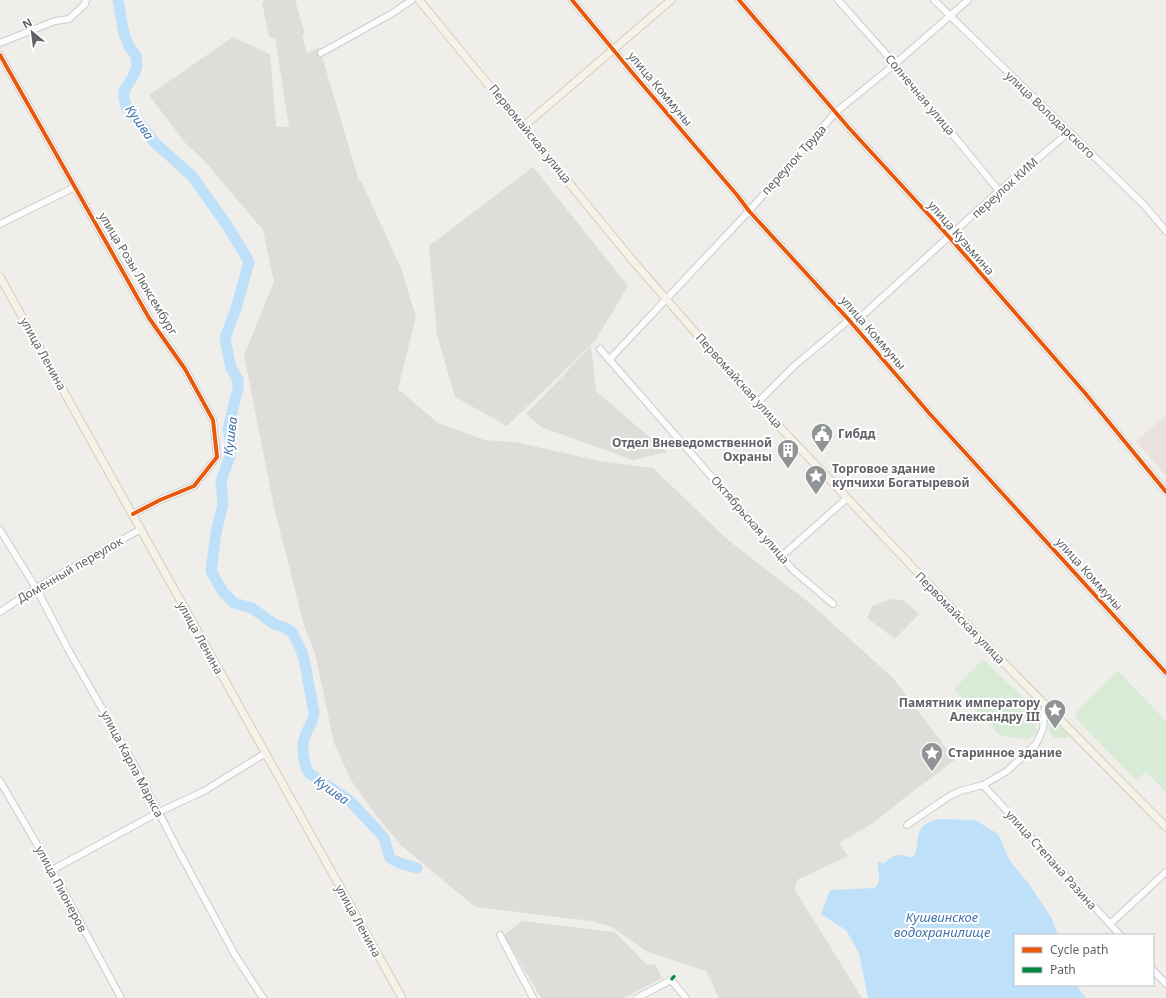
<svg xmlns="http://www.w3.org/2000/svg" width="1166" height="998" font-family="'Noto Sans',sans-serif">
<rect width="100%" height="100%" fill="#efeeea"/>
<path fill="#dfddda" d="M266 0H295L305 34 302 35 307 53 318 48 321 53 359 181H361L401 268 416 317 398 389 438 423 485 440 515 442 600 461 653 468 728 540 812 605 893 678 955 760 903 799 873 823 839 843 848 856 797 880 795 890 862 998H719L706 971 646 951 612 927 591 921 475 907 401 845 375 814 351 780 334 743 315 653 304 625 274 507 244 355 274 282 263 230 202 158 186 144 149 95 233 37 270 54 276 127H289L275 38 269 37 262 3Z
M533 167 628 286 595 341 507 426 455 397 437 335 429 246Z
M591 346 596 391 667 452 633 460 541 427 526 414Z
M891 599 903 600 919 614 895 639 867 618 872 606Z
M522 921 615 932 647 965 655 964 662 978 624 998H541L504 935Z"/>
<path fill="#eae0de" d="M1166 415V476L1136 441Z"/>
<path fill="#d8ebd6" d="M983 659 1032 706 1037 732 1029 739 1001 736 954 689Z
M1118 671 1166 721V792L1146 772 1136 780 1075 717V713Z
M1052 718 1069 736 1067 738H1054L1049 733V720Z"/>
<path fill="#bfe0f9" d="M938 819 975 820 998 834 1010 861 1029 884 1051 917 1058 935H1015V985H1076L1086 998H868L859 953 846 930 821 914 830 890 874 888 877 886C882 878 876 869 878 861L883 864C888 860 893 855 900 855 905 855 907 858 913 857 920 848 915 834 923 826 926 823 934 821 938 819Z"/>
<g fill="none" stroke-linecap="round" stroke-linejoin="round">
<path stroke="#bfe0f9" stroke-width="11" d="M118 0 124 34 129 46 136 56 137 66 135 73 124 91V98L126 106 155 143 192 176 229 228 249 262 236 309 225 338 231 368 238 380V388L228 429 231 447 230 456 221 481 223 504 216 533 211 571 223 592 234 603 252 608 274 624 286 628 292 632 301 650 304 659 314 712C314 722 308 727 305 736 301 748 303 763 309 773L349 800 378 831 384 838 390 858 399 863 417 868"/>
<g stroke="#cbcccc" stroke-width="8">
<path id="minor" d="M572 0 635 76 737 195 749 211 849 320 929 413 1166 673
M739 0 849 128 950 238 1085 393 1166 492
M838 0 895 64 999 191
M934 0 1144 205 1166 231
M0 43 55 21 69 19 85 4 86 0
M321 53 391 14 412 0
M0 55 149 318 185 369 213 420 217 457 194 486 160 500 133 514
M0 224 75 187
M853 324 999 191 1068 133
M600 349 793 570 833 604
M609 360 749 211 836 112 895 64 968 0
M757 403 794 366 849 320
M0 530 36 588 69 651 135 766 177 848 235 955 263 998
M782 556 846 499
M0 612 36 588 141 529
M0 781 52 870 121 998
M983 785 1120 935
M907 825 948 797 960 791 983 785 1007 771 1036 744 1043 729 1045 705
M52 870 159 812 204 791 264 754
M1110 924 1166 872
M500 935 533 998
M1153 970 1166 984
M637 998 671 980 686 998"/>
</g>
<g stroke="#d7ceb8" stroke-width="9">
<path id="major" d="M419 0 633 261 757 403 995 654 1166 827
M524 126 671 0
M0 277 402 998"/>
</g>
<use href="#minor" stroke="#fdfcfc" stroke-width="6"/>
<use href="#major" stroke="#f4f2e9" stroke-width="7"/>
<path stroke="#e4e4e4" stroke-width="2" stroke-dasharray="1 5" stroke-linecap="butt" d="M217 0 267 154
M242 102 243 88
M265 149C271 168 278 187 281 207 290 270 273 335 272 398 271 431 277 464 282 496 286 516 289 536 294 555 299 577 305 598 312 619 315 629 320 639 322 650 330 684 329 720 344 752 356 779 379 805 401 825 432 855 465 887 506 903 532 913 560 914 587 917 648 923 694 946 728 998
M282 193 297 229 305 292 343 356 366 389 404 435
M276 366C289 429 374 468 426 496 458 513 490 530 522 548
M398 421 424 439 562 516
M509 491 557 525
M297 549 320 606 338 626 358 643 394 667 564 766 585 782 609 808 648 868 738 998
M333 691C341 726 371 752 393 778 415 805 431 842 458 865 499 901 583 898 633 919
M433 696 469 717
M340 702 355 719 406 757 429 769 452 775 508 782
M387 764 415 792 440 836
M574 799 613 836 674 915
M662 874 693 856 773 799
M549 895 597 893 645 881
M672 936 691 946"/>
<path stroke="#00873e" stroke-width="3" stroke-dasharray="6 3" stroke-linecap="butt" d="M671 980 676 974"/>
<g stroke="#fff" stroke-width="6">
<path id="cycleway" d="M572 0 635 76 737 195 749 211 849 320 929 413 1166 673
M739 0 849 128 950 238 1085 393 1166 492
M0 55 149 318 185 369 213 420 217 457 194 486 160 500 133 514"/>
</g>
<use href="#cycleway" stroke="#e8590c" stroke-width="4"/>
</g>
<defs>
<g id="civic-pin" transform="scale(1.15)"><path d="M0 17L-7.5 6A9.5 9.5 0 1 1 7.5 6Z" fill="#919496" stroke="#fff"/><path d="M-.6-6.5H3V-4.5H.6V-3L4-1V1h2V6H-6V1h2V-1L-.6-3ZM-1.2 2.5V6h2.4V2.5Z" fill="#fff"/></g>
<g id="building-pin" transform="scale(1.15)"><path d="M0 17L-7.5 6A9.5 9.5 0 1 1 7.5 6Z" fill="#919496" stroke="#fff"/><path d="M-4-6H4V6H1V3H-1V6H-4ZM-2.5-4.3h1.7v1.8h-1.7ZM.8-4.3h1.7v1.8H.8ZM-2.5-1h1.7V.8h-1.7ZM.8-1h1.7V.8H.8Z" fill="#fff"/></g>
<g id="sight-pin" transform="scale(1.15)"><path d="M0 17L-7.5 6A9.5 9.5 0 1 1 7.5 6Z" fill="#919496" stroke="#fff"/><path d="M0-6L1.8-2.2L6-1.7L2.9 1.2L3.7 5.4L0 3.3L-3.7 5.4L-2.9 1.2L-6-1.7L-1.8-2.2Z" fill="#fff"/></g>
</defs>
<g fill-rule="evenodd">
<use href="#civic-pin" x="822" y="434"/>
<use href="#building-pin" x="788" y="450"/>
<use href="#sight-pin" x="816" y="476"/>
<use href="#sight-pin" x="1055" y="710"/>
<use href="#sight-pin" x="932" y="753"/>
</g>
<g text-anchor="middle" stroke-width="4" stroke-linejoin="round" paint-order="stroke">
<g font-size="12" fill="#5f6368" stroke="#fff">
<text transform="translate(660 89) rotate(50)" y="4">улица Коммуны</text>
<text transform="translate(920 95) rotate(50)" y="4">Солнечная улица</text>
<text transform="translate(1050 115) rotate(44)" y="4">улица Володарского</text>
<text transform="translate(530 134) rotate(51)" y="4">Первомайская улица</text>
<text transform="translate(794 160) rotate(-48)" y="4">переулок Труда</text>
<text transform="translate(1005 188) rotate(-42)" y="4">переулок КИМ</text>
<text transform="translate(961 238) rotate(49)" y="4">улица Кузьмина</text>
<text transform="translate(138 274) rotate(59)" y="4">улица Розы Люксембург</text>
<text transform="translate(873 333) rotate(49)" y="4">улица Коммуны</text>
<text transform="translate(43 354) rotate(61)" y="4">улица Ленина</text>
<text transform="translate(739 381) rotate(48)" y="4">Первомайская улица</text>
<text transform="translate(750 520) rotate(49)" y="4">Октябрьская улица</text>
<text transform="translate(70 570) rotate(-30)" y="4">Доменный переулок</text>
<text transform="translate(1089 574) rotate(48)" y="4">улица Коммуны</text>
<text transform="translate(960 618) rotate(46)" y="4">Первомайская улица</text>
<text transform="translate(200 638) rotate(61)" y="4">улица Ленина</text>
<text transform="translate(132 764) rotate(62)" y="4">улица Карла Маркса</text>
<text transform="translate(1051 860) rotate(48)" y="4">улица Степана Разина</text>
<text transform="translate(61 889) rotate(62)" y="4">улица Пионеров</text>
<text transform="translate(358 921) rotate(61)" y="4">улица Ленина</text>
</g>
<g font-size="12" font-weight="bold" fill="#5f6368" stroke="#fff" text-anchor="start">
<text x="838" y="438">Гибдд</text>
<text x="772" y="447" text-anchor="end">Отдел Вневедомственной<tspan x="772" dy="14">Охраны</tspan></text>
<text x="832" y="473">Торговое здание<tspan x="832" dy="14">купчихи Богатыревой</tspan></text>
<text x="1040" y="707" text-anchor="end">Памятник императору<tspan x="1040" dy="14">Александру III</tspan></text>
<text x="948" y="757">Старинное здание</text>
</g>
<g font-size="13" font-style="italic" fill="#4174aa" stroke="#fff">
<text transform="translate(140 122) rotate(55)" y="5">Кушва</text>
<text transform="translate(230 436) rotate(-83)" y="5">Кушва</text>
<text transform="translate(332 790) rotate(35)" y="5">Кушва</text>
<text x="942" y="922">Кушвинское<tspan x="942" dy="15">водохранилище</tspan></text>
</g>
</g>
<rect x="1014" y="934" width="140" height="52" fill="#ffffff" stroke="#bfc1c3"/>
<rect x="1022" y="947" width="20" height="6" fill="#e8590c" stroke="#bfc1c3"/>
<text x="1050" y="954" font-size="12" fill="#5f6368">Cycle path</text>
<rect x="1022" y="967" width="20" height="6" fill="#00873e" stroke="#bfc1c3"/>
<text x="1050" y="974" font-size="12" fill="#5f6368">Path</text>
<g transform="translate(32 32) rotate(331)" stroke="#ffffff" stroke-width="3" paint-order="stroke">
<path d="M0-3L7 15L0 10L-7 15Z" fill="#5f6368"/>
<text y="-6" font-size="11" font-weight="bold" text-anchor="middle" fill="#5f6368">N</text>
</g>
</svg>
